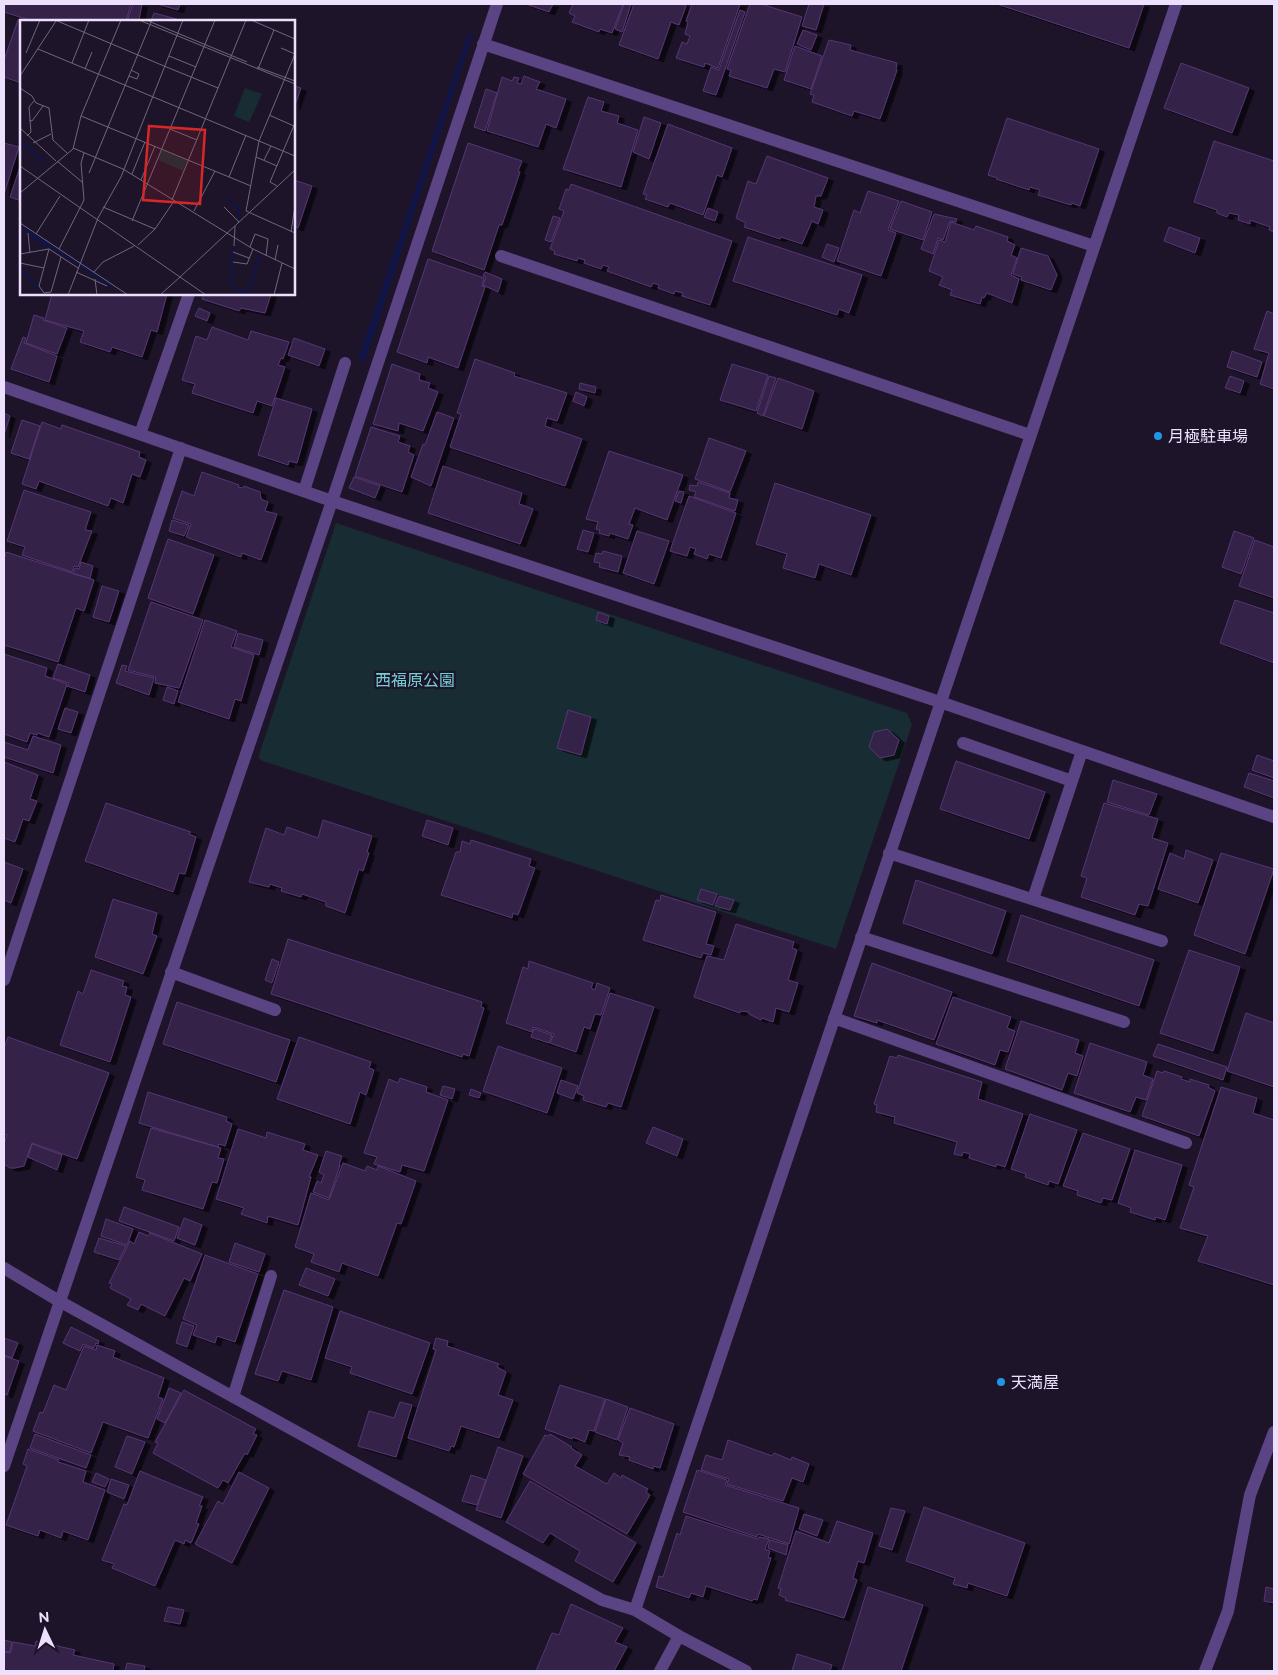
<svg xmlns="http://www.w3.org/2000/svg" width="1278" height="1675" font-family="Raleway,'Noto Sans JP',sans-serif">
<defs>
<filter id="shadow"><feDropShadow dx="5.5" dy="3" stdDeviation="0" flood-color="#0009"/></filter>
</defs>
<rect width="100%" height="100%" fill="#1e142a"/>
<path fill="#172c33" d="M336 523 907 713 912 725 836 949 263 761 258 758Z"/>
<path fill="#111446" d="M468 33 473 34 365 361 358 359Z"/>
<path fill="#362249" stroke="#553672" filter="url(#shadow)" d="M4 4H131L126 21H32L4 12Z
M133 4H142L139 20 127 21Z
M157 4H180L178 10Z
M526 4H553L549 12Z
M573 4H623L612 33 600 29 599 32 572 22 575 16 569 13Z
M624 4H631L622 32 615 29Z
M634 4H682L686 6 679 25 671 22 658 59 619 45Z
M692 4H740L718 68 705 63 704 67 676 58 682 42 687 44 690 36 685 34 688 22 686 21Z
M750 4H761L802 17 785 72 774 69 767 88 729 76 731 70 727 69Z
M809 4H824L816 30 802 26Z
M997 4H1144L1129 48Z
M740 10 745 12 716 95 703 91 711 67 719 70Z
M154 13 184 21H151Z
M18 20 21 21V83L4 77V60Z
M803 30 817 35 811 50 797 44Z
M829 40 851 45 850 50 897 63 896 70H897L880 119 854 111 852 116 812 102 814 95 810 94Z
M795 46 822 56 811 89 784 80Z
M1181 63 1249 88 1232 133 1164 108Z
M524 76 540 82 536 89 566 99 556 128 546 124 538 147 487 131 502 77 512 81 514 77 519 78 517 83 521 84Z
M294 86 301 88 294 108Z
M486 89 497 93 485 131 474 127Z
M588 97 604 102 601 111 619 116 617 123 638 130 621 187 563 169Z
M644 117 661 123 649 159 633 152Z
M1007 118 1099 149 1080 206 1072 203 1071 205 1038 195 1040 190 1030 187 1029 190 996 179 997 178 988 175Z
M668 124 732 148 722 177 717 175 703 215 670 203 668 207 645 199 647 195 643 194Z
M1214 141 1274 161V232L1269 230 1270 227 1250 220V224L1238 220 1239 215 1229 213 1227 217 1217 213V210L1194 202Z
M4 143 19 147 4 194Z
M468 143 522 161 518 171 520 172 502 225H499L484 270 432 251Z
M767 156 828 178 821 196H816L814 207 823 210 818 224 812 221 802 244 781 237 780 239 744 227 746 223 736 218 748 181 756 184Z
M21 164V201L10 197Z
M294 180 312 186 298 228 294 227Z
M571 184 732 241 710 305 682 296 683 293 675 291 674 294 658 288 659 285 653 283 651 287 607 271 609 267 603 265 601 269 584 263 585 260 578 258 577 261 554 254 555 251 550 249 564 211 559 209 566 189 569 190Z
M868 191 899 201 888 230 896 233 881 276 837 261 854 210 860 213Z
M901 201 932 212 923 240 890 229Z
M708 208 718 212 715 221 704 217Z
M934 214 957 219 956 222 950 221 943 240 938 238 933 254 921 249Z
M553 216 560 218 551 242 545 240Z
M951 222 974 230 976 226 1008 237 1007 241 1015 245 1011 255 1017 258 1011 275 1019 279 1012 303 987 293 984 298 982 297 980 304 950 295 952 290 939 285 943 277 929 271 939 240 945 242Z
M1169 227 1200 238 1195 253 1164 241Z
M748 237 862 275 849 313 839 309 837 315 733 281Z
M827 244 839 248 834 262 822 257Z
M1021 248 1048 256 1057 275 1051 290 1021 280 1022 277 1013 274Z
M428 259 484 278 482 286 485 287 458 368 428 357 427 363 397 352Z
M485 272 502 279 498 292 483 285 486 277 483 276Z
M52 294H167L157 332 151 330 142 357 112 347 110 352 80 342 84 331 45 320Z
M204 294H271L265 313 241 308 239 311 202 299Z
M199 308 210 313 207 321 195 316Z
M1267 311 1274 314V389L1260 384 1269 353 1254 349Z
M34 315 44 318 43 320 67 328 57 354 26 343Z
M212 327 248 340 251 331 289 342 283 359 281 358 278 365 285 367 272 406 257 401 253 413 192 393 195 384 182 380 196 336 207 340Z
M23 337 26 338 24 343 57 356 49 382 11 369Z
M294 338 325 349 319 366 288 355Z
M1232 351 1262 362 1257 377 1227 367Z
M475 359 515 373 514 376 567 393 557 421 547 418 545 426 582 439 565 486 450 447 461 414 457 413Z
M392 364 420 374 419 380 430 383 428 388 438 392 423 431 399 423 398 431 373 424Z
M732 364 768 375 756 411 720 400Z
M769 376 776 378 763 416 757 413Z
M1230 376 1244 381 1240 393 1225 388Z
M778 378 814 391 802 429 764 416Z
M580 383 596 387 595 393 579 389Z
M576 392 587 397 584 406 573 401Z
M276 398 312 409 297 463 289 461 288 465 258 455Z
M437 412 454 418 431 486 411 477 423 444 425 445Z
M4 413 10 416 4 435Z
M22 420 40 426 29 459 11 453Z
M42 422 61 429 62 425 140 452 139 457 146 460 140 477 132 474 123 503 111 498 108 506 39 481 36 489 22 484Z
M371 427 400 436 398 442 410 446 408 452 414 455 402 492 355 476Z
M709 438 746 451 730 492 695 479Z
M609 451 683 475 667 520 635 508 629 524 633 525 628 539 610 533 609 536 599 533 600 530 596 529 598 522 586 519Z
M443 466 522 493 519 504 533 509 520 544 428 513Z
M202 472 239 485 238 487 243 488 244 486 260 492 261 499 268 502 265 511 277 514 261 560 242 553 241 557 186 537 191 524 173 518 182 491 194 496Z
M354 477 380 486 375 498 349 488Z
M698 482 730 493 729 498 738 500 735 511 694 497 696 492 689 490 690 485 697 486Z
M775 483 871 515 851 575 819 564 815 578 783 568 787 554 756 544Z
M24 490 91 512 85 530 92 531 78 567 74 566 72 572 22 555 25 547 7 541Z
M679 491 684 492 681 503 675 501Z
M689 496 736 513 721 558 709 554 707 559 694 554 696 549 690 547 687 556 670 551Z
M172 520 189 525 184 536 169 531Z
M583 530 594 533 588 552 577 549Z
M637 531 669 541 654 584 623 573Z
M1234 531 1254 538 1241 574 1222 567Z
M168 539 214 555 193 614 148 598Z
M1255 540 1274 547V598L1239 586Z
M603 551 622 556 618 572 599 567 600 563 594 562 596 553 602 554Z
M6 552 94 580 84 611 76 608 58 662 4 645V560Z
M81 562 93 566 90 578 73 574 75 568 79 569Z
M102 586 119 591 109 622 93 617Z
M1235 600 1274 613V663L1220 643Z
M151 602 203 620 179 688 155 683 156 677 128 670Z
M598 612 609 616 607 624 596 620Z
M205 620 237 631 231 647 254 655 241 701 235 699 229 719 178 702Z
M238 633 263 640 259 655 234 647Z
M4 654 47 668 45 676 67 684 49 737 38 733 37 735 30 733 27 742 4 734Z
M58 664 90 675 85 692 67 686 69 683 53 678Z
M122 665 127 666 125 671 154 678 149 695 116 683Z
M167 687 178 691 174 704 163 700Z
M65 708 78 712 71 733 58 729Z
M568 710 591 717 581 755 557 748Z
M887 729 899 740 894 755 880 758 869 747 874 732Z
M33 736 61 745 53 773 4 757V742L28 750Z
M1257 755 1274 761V778L1252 770Z
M956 761 1045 792 1029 839 940 809Z
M4 762 38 775 30 799 37 801 29 821 23 819 15 842 4 838Z
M1249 773 1274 781V798L1244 787Z
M1113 780 1157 794 1149 815 1107 802Z
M106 803 191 832 189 834 196 837 185 874 179 873 173 892 85 861Z
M1104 803 1158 819 1152 838 1168 843 1148 906 1139 904 1135 915 1081 897 1087 878 1081 876Z
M323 820 372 836 367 852 369 853 363 871 359 869 345 913 326 906V902L302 894 301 897 281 891 282 888 270 884 269 887 249 882 266 828 284 835 287 827 318 838Z
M427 820 453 828 448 845 422 836Z
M471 840 531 859 529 866 535 868 518 915 513 913 512 918 441 895 456 852H460L462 841 470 844Z
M1186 850 1213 860 1198 903 1158 889 1170 853 1184 859Z
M1221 853 1274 869 1245 954 1194 935Z
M4 862 23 869 11 903 4 900Z
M916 880 1006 911 992 954 903 923Z
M701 889 717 894 713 905 697 900Z
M661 895 716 912 706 944 714 946 711 955 703 953 701 958 643 940 656 900 660 901Z
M719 896 734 900 730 910 715 906Z
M113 899 157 913 152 934 157 936 143 974 95 957Z
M1021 915 1154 960 1139 1006 1007 961Z
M736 924 794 942 792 948 797 950 788 980 798 983 789 1012 776 1008 773 1022 762 1018 761 1020 749 1014V1012L741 1011 740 1013 694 997 707 956 724 960Z
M288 939 482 1002 481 1007 484 1008 469 1056 463 1054 462 1057 271 994Z
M1189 950 1240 967 1213 1051 1160 1033Z
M272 959 279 962 272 983 265 980Z
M529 961 593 983 591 988 595 990 597 983 610 988 601 1015 595 1014 590 1029 584 1027 576 1052 550 1043 554 1034 533 1027 532 1032 506 1023 523 967 528 969Z
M872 963 952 992 934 1040 877 1020V1023L854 1016Z
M91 970 124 981 122 986 127 987 125 995 131 997 110 1062 60 1045 78 991 83 994Z
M610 993 654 1007 621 1107 608 1103 606 1107 583 1100 584 1096 577 1093Z
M953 997 1011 1017 1007 1028 1015 1031 1008 1052 1000 1050 995 1065 936 1044Z
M177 1002 290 1040 276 1082 163 1044Z
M1246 1013 1274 1023V1087L1227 1071Z
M1021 1021 1079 1040 1075 1053 1083 1056 1077 1076 1068 1073 1062 1090 1005 1069Z
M534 1029 552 1035 549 1043 531 1037Z
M8 1037 109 1073 77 1159 32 1143 24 1166 15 1168H10L4 1164V1144L7 1135 4 1134V1048Z
M299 1037 371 1062 369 1068 374 1070 366 1095 360 1092 350 1124 277 1099Z
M1090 1043 1147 1062 1143 1075 1153 1079 1146 1100 1136 1097 1130 1112 1074 1093Z
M1158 1044 1227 1067 1223 1080 1153 1056Z
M498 1046 562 1068 547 1113 483 1091Z
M898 1055 982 1082 978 1099 1023 1114 1005 1167 996 1164V1167L969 1158 970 1154 963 1152 962 1156 954 1154 957 1142 894 1123 895 1117 876 1112 877 1105 874 1104 890 1056 897 1058Z
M1157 1071 1163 1073 1164 1071 1182 1077 1181 1079 1190 1082V1079L1209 1085 1208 1087 1215 1091 1199 1136 1142 1116Z
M400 1078 427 1087 426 1092 448 1100 424 1171 402 1165 400 1172 374 1164 377 1157 364 1153 389 1079 398 1083Z
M561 1080 578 1086 573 1099 557 1093Z
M443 1086 455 1089 452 1099 440 1095Z
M1221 1087 1257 1098 1253 1113 1274 1120V1285L1198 1261 1208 1236 1180 1228 1194 1187 1189 1185Z
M471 1089 481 1093 479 1098 469 1095Z
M148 1092 227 1117 226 1121 232 1124 225 1146 219 1144 218 1147 139 1123Z
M1030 1114 1077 1130 1058 1184 1049 1181 1048 1185 1025 1177 1026 1174 1011 1169Z
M653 1127 683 1139 677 1156 646 1143Z
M151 1128 221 1148 218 1158 224 1159 217 1183 212 1182 203 1209 142 1190 145 1180 136 1177Z
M238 1129 266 1138 267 1132 305 1144 303 1150 318 1155 309 1177H311L298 1225 268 1216 267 1223 241 1214 244 1208 216 1199Z
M1083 1133 1130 1149 1112 1200 1103 1198 1101 1203 1077 1195 1078 1191 1063 1186Z
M32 1144 62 1155 57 1170 28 1157Z
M1135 1150 1182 1165 1165 1220 1156 1217 1155 1220 1130 1212 1131 1208 1118 1203Z
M326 1151 342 1156 339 1165H340L329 1198 313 1192 317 1181 321 1183 324 1175 319 1172Z
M343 1163 365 1171 367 1166 377 1170 378 1166 416 1181 401 1224 397 1223 378 1276 342 1263 339 1272 311 1262 314 1254 295 1247 311 1193 329 1200Z
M124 1207 179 1227 174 1241 119 1221Z
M184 1218 202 1225 195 1245 177 1238Z
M106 1219 133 1229 127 1245 101 1236Z
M139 1232 148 1236 150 1233 202 1254 190 1281 184 1278 165 1316 141 1304 138 1310 127 1305 131 1299 110 1288 112 1284 109 1283 130 1241 134 1244Z
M99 1238 126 1246 119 1260 94 1252Z
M235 1243 265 1254 259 1272 229 1262Z
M205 1255 258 1274 235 1342 217 1336 215 1343 193 1335 197 1325 183 1319Z
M306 1268 335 1279 328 1296 299 1285Z
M284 1290 333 1307 311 1380 282 1371 278 1381 255 1374Z
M340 1311 430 1343 412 1394 350 1373 352 1367 325 1358Z
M182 1322 194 1326 187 1347 176 1343Z
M71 1327 99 1341 98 1344 96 1343 94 1348 83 1344 80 1351 63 1343Z
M4 1338 18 1343 12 1358 4 1355Z
M436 1338 448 1341 447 1346 499 1364 497 1367 506 1372 498 1395 513 1400 499 1438 461 1426 454 1447 451 1446 449 1451 408 1438 436 1350 433 1349Z
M97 1345 115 1351 113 1357 164 1378 158 1397 163 1399 148 1438 103 1422 91 1453 33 1431 40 1412 43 1413 54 1385 66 1390 84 1346 96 1350Z
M4 1356 19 1361 7 1395 4 1394Z
M560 1385 605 1399 594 1431 589 1430 585 1442 573 1437 572 1439 545 1429Z
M169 1388 181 1393 165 1423 157 1419Z
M184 1390 256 1429 253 1434 257 1435 247 1455 245 1453 228 1483 223 1480 218 1488 153 1453 158 1443 155 1442Z
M606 1399 628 1407 617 1440 595 1432Z
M400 1402 412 1405 396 1457 358 1446 369 1411 394 1418Z
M630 1408 674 1424 660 1468 654 1466 653 1469 629 1460 630 1457 619 1455 623 1443 618 1440Z
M35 1434 91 1455 86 1468 30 1448Z
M550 1434 572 1447 571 1448 582 1455 575 1466 607 1484 614 1473 621 1478 622 1475 648 1489 646 1492 650 1495 627 1534 523 1474 545 1435 548 1436Z
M127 1436 145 1442 132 1474 115 1467Z
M728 1440 772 1456 774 1453 791 1460 792 1457 809 1464 803 1482 792 1478 783 1501 727 1484 729 1479 701 1470 706 1455 722 1460Z
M498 1447 523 1456 501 1518 476 1510Z
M28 1449 59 1460 58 1462 86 1471 83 1482 105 1490 88 1540 63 1531 61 1538 40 1530 38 1536 6 1525 27 1466 23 1464Z
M697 1470 727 1480 725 1485 799 1508 789 1544 758 1534 757 1537 683 1512Z
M140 1471 203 1497 199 1506H202L196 1523 199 1524 191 1543 185 1540 184 1544 175 1540 155 1586 112 1568 114 1564 102 1560 124 1504 127 1505Z
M239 1472 269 1488 232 1563 195 1544 218 1501 223 1504Z
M96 1473 109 1479 105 1487 92 1482Z
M471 1475 486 1480 477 1505 462 1501Z
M111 1479 129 1485 124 1499 107 1492Z
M530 1481 636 1543 613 1582 575 1561 580 1551 550 1533 543 1543 506 1522Z
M924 1507 1025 1543 1007 1596 968 1583 967 1588 953 1584 955 1578 906 1561Z
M891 1508 905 1511 892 1550 879 1546Z
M804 1514 823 1520 817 1536 799 1529Z
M686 1516 758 1539 759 1537 769 1539 765 1549 770 1551 768 1557 771 1558 757 1600 754 1599 752 1601 706 1586 703 1597 691 1593 689 1598 656 1587 659 1576 663 1577 677 1533 680 1535Z
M837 1521 873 1533 864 1563 858 1561 853 1578 857 1580 844 1618 785 1600 786 1598 779 1595 781 1589 778 1588 796 1531 829 1543Z
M770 1540 788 1545 786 1555 768 1548Z
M868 1587 923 1605 901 1671H842Z
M1266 1587 1274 1589V1603L1264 1601Z
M571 1604 623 1628 615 1642 627 1647 614 1671H536L552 1633 559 1635Z
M168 1607 184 1610 180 1624 164 1621Z
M4 1640 12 1642 10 1652 4 1651Z
M36 1641 75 1650 73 1655 114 1664 113 1671H4V1652L10 1653 13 1642 35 1646Z
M797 1654 832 1665 830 1671H792Z
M127 1663 145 1666 144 1671H125Z"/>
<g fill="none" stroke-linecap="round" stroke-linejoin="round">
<path stroke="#5a4484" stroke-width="12" d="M483 44 1094 246
M501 256 1030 435
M4 387 332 501 940 702 1274 817
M140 434 189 294
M304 491 345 363
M963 743 1072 781
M889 853 1162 941
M1033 899 1082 751
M861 937 1124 1022
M171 972 275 1010
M4 980 181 448
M834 1018 1186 1143
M4 1268 59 1301 602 1600 635 1610 679 1636 746 1671
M233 1397 271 1276
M4 1466 332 501 497 4
M635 1610 1176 4
M660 1671 679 1636
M1205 1671 1228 1611 1250 1495 1274 1432"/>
</g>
<g fill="#1f96e8" stroke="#1e142a" stroke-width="2">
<circle cx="1158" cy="436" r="5"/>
<circle cx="1001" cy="1382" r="5"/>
</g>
<g text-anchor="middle" stroke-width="4.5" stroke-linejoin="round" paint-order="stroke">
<g font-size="16" fill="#ece0fc" stroke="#1e142a" text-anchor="start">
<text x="1168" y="442">月極駐車場</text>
<text x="1011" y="1388">天満屋</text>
</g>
<g font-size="16" fill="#71d0d6" stroke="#1e142a">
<text x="415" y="686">西福原公園</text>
</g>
</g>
<g transform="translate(20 20)">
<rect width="275" height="275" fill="#1e142a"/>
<path d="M225 68 242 74 229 102 214 96ZM142 130 167 140 163 151 138 140Z" fill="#172c33"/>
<path fill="none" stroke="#111446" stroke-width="2.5" d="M0 121 24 142M207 178 220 189 218 199M0 206 92 266M9 214 29 227M0 248 20 270M210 263 215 228M211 266 229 274M229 272 240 234"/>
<path fill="none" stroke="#70667e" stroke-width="1" d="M35 0 144 46M119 0 275 64M126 0 227 42M231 0 275 19M261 28 275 34M18 29 275 136M6 33 20 0M275 34 239 121 226 191 275 213M149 36 176 47M52 43 69 0M144 46 198 68M237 47 275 61M65 49 72 32M238 49 254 10M0 56 36 1M109 56 117 59 119 54 111 50M0 68 12 76 16 83 29 88 33 120 47 133M249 95 274 106M61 96 231 166M9 100 12 101 23 86M0 108 36 141M150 109 177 120M7 116 11 112 9 87 14 81M13 123 31 114M53 128 103 149 233 229 275 249M236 137 257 146M244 140 251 126M37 141 62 162M0 146 160 257M69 153 132 0M112 154 125 122M209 157 226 115M121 160 135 126M257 166 250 162 275 103M0 173 53 129 61 96 101 0M152 180 226 0M83 187 135 209M204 187 219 202M174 191 195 151M112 201 195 0M0 203 108 275M271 212 275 186M8 213 10 233M16 214 40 176M118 225 135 209 154 181M214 226 215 206M230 227 235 214 248 219 246 236M29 229 19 266 24 273 31 272 41 237M39 229 64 180 61 143 64 133M213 232 229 238M0 234 29 229 58 248M255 240 258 225M213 242 227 244 233 229M0 243 24 248M56 252 87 266M74 252 83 242 114 226M160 257 275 150M75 259 77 275M48 275 78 198 101 157 163 0M140 275 160 257 186 275M254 275 262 243"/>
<path fill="#d62828" fill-opacity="0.15" stroke="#d62828" stroke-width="2.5" d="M129 106 185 110 180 184 123 180Z"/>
<rect width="275" height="275" fill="none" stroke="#ece0fc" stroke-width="2.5"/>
</g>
<rect width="1278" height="1675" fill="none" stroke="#ece0fc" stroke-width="10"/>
<g transform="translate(45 1630) rotate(356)" stroke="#1e142a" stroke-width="4" paint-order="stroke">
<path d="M0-4L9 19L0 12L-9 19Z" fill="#ece0fc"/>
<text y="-8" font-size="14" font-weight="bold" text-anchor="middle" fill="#ece0fc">N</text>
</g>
</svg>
